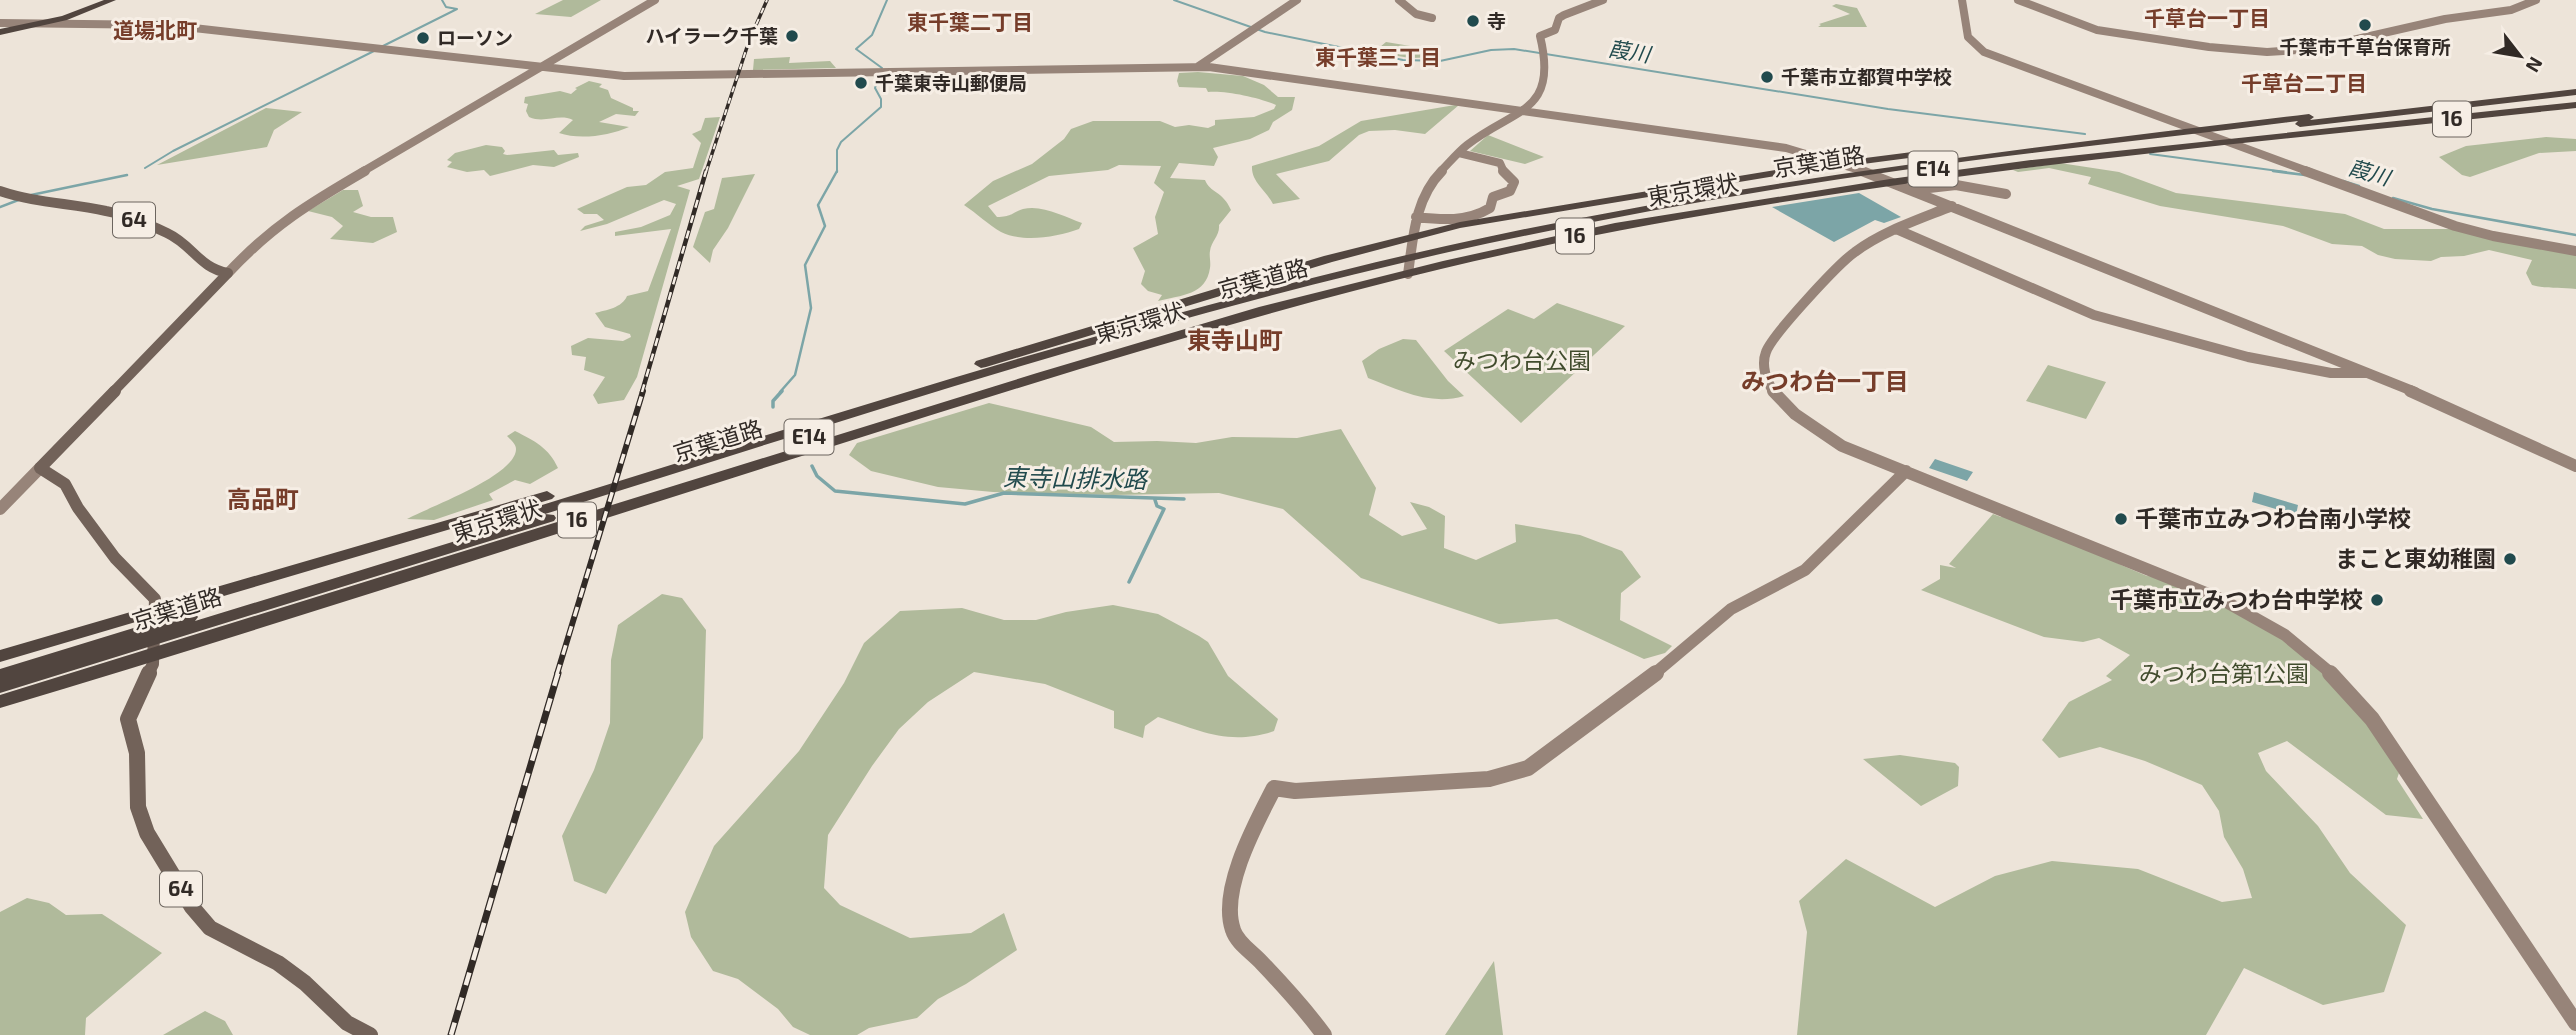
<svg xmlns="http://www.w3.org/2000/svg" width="2576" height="1035" font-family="'Exo 2','Noto Sans JP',sans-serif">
<rect width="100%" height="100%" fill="#ede4d9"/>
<path fill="#b0ba9b" d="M563 0H601L571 17 535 14Z
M1836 4 1857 8 1867 27H1818L1821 25 1819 24 1850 14 1832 6Z
M1386 42 1441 51V57L1410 58 1374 52Z
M790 57 789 63 830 61 836 68 753 70 754 59Z
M1198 72 1243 76 1264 85 1278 97H1295L1292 110 1273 122 1269 130 1250 139 1213 148 1218 157 1214 166 1179 163 1170 178 1205 180C1210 193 1223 191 1231 210L1219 225C1220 236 1211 241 1210 251 1209 256 1211 262 1210 268 1206 295 1182 295 1158 301L1162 295 1148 291 1141 284 1145 271 1133 248 1158 234 1155 217 1164 192 1154 183 1161 166 1119 165 1108 170 1049 176 988 206 997 217C1014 216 1011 213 1023 209 1042 204 1065 217 1082 223L1079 229C1057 237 1023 243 1001 232 989 225 976 213 964 205L993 181 1032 164 1064 139 1071 129 1093 121H1160L1175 127 1189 125 1208 128 1215 125V120L1254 117 1274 109 1276 105C1261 98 1225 90 1208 92L1206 88 1179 87 1177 81 1179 73Z
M589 81 602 84 599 87 608 90 611 98 633 108V111H639L635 116 616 114 599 122 629 127C609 136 579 140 559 133L573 120C558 113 545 124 529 117L526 111 528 104 524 103 525 97 560 91 571 94 577 89 575 88Z
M1455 105H1459L1425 134 1395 130 1369 131 1359 135 1329 161 1276 174 1300 199 1273 204C1266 190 1251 182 1252 166L1319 146 1361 121Z
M266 108 302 112 274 130 267 147 157 165Z
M720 117 699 179 677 186 690 190 637 377 624 400 598 404 593 395 605 377 584 370 586 357 572 355 571 346 588 338 623 341 631 337 630 334 605 327 595 313C606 310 622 308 627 296L648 291 671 229 615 236V232L641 227 670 215 676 204 664 200 607 224 580 231 585 226 604 220 597 214H584L577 209 627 187 646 185 665 172 693 168 701 143 692 134 701 130 705 118Z
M1488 135 1544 157 1525 164 1470 151Z
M2546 137 2576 139V151L2539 153 2470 177 2462 175 2439 157 2466 146Z
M486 145 502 147 505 151 503 154 507 155 554 150 558 155 578 153 579 157 554 167 533 165 490 176 484 170 467 172 447 167 452 162 447 160 455 153Z
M2060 163 2119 172 2176 193 2345 214 2384 229H2454L2576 254V289C2560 287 2547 289 2532 285L2526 273 2532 260 2489 250 2464 256 2441 257 2431 261 2395 259 2378 255 2362 246 2332 244 2283 226 2160 206 2088 184 2091 177 2049 168 2018 172 2013 170Z
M755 174 728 228 713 250 710 263 693 247 705 212 714 209 722 178Z
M343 190H358L363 206 353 212 371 217H393L397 232 373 243 330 239 343 226 332 217 308 211Z
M1557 303 1625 326 1521 423 1444 351 1508 309 1534 319Z
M1403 339 1416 340 1448 381 1464 396C1430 406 1399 390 1368 378L1362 361 1379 349Z
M2048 365 2106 382 2086 419 2026 401Z
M989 403 1091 427 1114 442 1157 441 1196 443 1232 437 1297 438 1341 429 1376 488 1369 515 1402 536 1427 529 1410 502 1429 507 1445 516 1444 548 1476 560 1516 542 1515 524 1580 535 1622 551 1641 577 1621 593 1620 620 1672 646 1665 653 1644 659 1557 619 1499 624 1361 578 1283 509 1219 493 1113 495 993 492 938 487 871 471 849 455 857 443Z
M515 431C535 441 549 448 558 468L530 484 515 480 489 494 493 500 434 520 407 519C429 507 516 476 516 449 516 444 511 440 507 436Z
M1993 514 2001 517 2004 514 2105 556 2121 565 2147 576 2162 577 2237 609 2297 646 2350 696 2399 773 2397 779 2423 819 2386 815 2287 741 2258 753 2266 771 2318 826 2350 873 2406 925 2384 992 2323 1005 2244 968 2206 1035H1797L1807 932 1799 901 1846 859 1935 907 1995 876 2052 861 2138 869 2222 902 2252 898 2243 869 2224 837 2219 811 2202 785 2145 761 2100 747 2059 758 2042 740 2069 702 2112 680 2106 676 2130 655 2099 638 2083 642 2044 637 1921 590 1940 579V565L1956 568 1949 564Z
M662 594 682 598 706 630 703 738 606 894 574 881 562 836 594 770 610 723 611 660 618 625Z
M1113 605 1158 614 1199 636 1208 642 1228 676 1278 719 1274 731C1229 746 1201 731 1158 717L1145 726 1143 738 1114 728V711L1045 684 974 672 928 702 899 729 872 766 828 835 824 888 840 905 910 938 971 933 1004 913 1017 950 966 984 938 999 917 1018 869 1028 857 1035H810L793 1027 778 1009 738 979 713 971 691 937 685 912 714 846 799 751 844 683 864 643 900 611 962 608 1004 620H1036L1066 612Z
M1900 755 1955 763 1959 767 1958 786 1921 806 1863 759Z
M27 898 49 903 66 915 102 914 162 953 86 1018 85 1035H0V912Z
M1494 961 1503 1035H1445Z
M205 1011 225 1021 233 1035H163Z"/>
<path fill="#7ca5a7" d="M1859 193 1901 217 1884 223 1875 220 1834 242 1772 207Z
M1935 459 1973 472 1967 481 1929 468Z
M2254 492 2298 505 2296 515 2252 502Z"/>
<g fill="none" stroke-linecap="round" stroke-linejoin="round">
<path stroke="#7ca5a7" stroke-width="2" d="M1174 0 1265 32 1403 60 1440 61 1491 50 1514 49 1888 109 2085 134
M381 47 457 9 446 7 442 0
M2150 154 2286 172
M145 168 173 151 374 51
M837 172V150L841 142 881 107V99L875 88 882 68 856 49 872 35 887 0"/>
<path stroke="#7ca5a7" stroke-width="2.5" d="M2273 171 2305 175
M2343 181 2359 186
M31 195 127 175
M2393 198 2432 209 2576 235
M0 207 21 199
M780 392 795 375 811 308 805 265 825 226 818 205 837 171"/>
<path stroke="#7ca5a7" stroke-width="3.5" d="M773 407V401L782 391
M812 466 817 476 835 491 965 504 1004 493 1184 499
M1129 582 1164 509 1157 506 1155 500"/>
<path stroke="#978479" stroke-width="8" d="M1399 0 1416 14 1432 18
M1962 0 1968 37 1984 52 2310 172
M2018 0 2097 30 2209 47 2267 52 2313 49 2445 19 2511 10 2536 0
M0 23 167 25 624 76 1209 67 1786 148 1866 172
M1197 67 1297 0
M1459 153 1500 163 1504 172
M362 172 655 0
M1440 172C1449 163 1458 152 1467 145 1514 108 1559 114 1540 36L1555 30 1559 18 1564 15 1603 0"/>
<path stroke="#978479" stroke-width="10" d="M1862 171 2415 392
M2305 171 2455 226 2493 236 2576 251
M1911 190 1956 185 2006 194
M1416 217C1442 220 1467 222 1490 208L1493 197 1510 191 1514 182 1503 171
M1896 229 2094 315 2248 357 2331 373H2367
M228 273C273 225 310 203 365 171
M1408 274C1413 238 1415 198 1442 171
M1774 392C1766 381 1761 365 1766 352 1772 335 1839 263 1855 252 1883 231 1920 219 1952 206"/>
<path stroke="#978479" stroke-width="12" d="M1773 391 1795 414 1842 446 2221 599 2285 635 2332 674
M2410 391 2576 466
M0 509 40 468
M1654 674 1731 609 1805 570 1906 471"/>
<path stroke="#978479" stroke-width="16" d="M2330 673 2372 719 2576 1023
M1324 1035C1305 1009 1283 985 1261 962 1252 952 1237 943 1233 930 1219 890 1256 823 1274 788L1295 791 1489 779 1528 768 1656 673"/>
<path stroke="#726259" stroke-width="10" d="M0 191C35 203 70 203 106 211 127 215 148 224 167 233 193 245 199 268 228 273
M113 392 228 273"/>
<path stroke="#726259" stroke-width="12" d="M115 391 40 468 65 484 78 508 115 558 155 599 153 664 148 674"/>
<path stroke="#726259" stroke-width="16" d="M149 673 128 719 137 753 138 807 147 833 192 907 210 928 278 963 305 983 347 1023 370 1035"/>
<path fill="#51453f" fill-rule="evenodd" d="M104 0H116L67 20 0 35V29L62 16Z
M2576 89V95L2300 127 2295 124 2298 121C2166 138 2034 151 1903 170 1751 191 1599 219 1449 252 1143 321 844 421 545 514L554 515 556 518 554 521 0 693V669L189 611 195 613 198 617 195 621 534 517 526 516 524 513 526 510C831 416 1134 316 1446 246 1731 182 2020 149 2309 114L2314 117 2310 120Z
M2576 102V108C2196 149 1814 180 1441 269 1238 318 1039 381 840 444 560 532 281 624 0 708V695L1037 373 1259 307 1443 261 1615 223 1890 179 2031 160Z
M1920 151 1924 152V156L1787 174 1460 228 1332 262 986 367 981 368 974 364 976 361 1324 256 1460 222 1787 168Z
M547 491 555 496 552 499 0 662V650Z"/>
<g stroke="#312a26" stroke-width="3.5">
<path id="rail-far3" d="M706 172 749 41 767 0"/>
</g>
<g stroke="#312a26" stroke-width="4.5">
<path id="rail-far2" d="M642 392 706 171"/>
</g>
<g stroke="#312a26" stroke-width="6">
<path id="rail-far1" d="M557 674 643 391"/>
</g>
<g stroke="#312a26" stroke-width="7">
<path id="rail" d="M451 1035 558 673"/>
</g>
<use href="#rail-far3" stroke="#f6eee5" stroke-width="2" stroke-dasharray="6" stroke-linecap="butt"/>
<use href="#rail-far2" stroke="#f6eee5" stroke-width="2.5" stroke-dasharray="8" stroke-linecap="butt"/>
<use href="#rail-far1" stroke="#f6eee5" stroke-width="3.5" stroke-dasharray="10" stroke-linecap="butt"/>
<use href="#rail" stroke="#f6eee5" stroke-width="4.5" stroke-dasharray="13" stroke-linecap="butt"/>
</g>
<g fill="#214a4d" stroke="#f6eee5" stroke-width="2.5">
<circle cx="1473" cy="21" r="7"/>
<circle cx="2365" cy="25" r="7"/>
<circle cx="792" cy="36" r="7"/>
<circle cx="423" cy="38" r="7"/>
<circle cx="1767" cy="77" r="7"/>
<circle cx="861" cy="83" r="7"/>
<circle cx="2121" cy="519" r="7"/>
<circle cx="2510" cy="559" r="7"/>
<circle cx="2377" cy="600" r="7"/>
</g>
<g text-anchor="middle" stroke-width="6" stroke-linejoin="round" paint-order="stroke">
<g font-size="19" font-weight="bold" fill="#312a26" stroke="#f6eee5" text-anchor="start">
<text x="1487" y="28">寺</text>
<text x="778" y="43" text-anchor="end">ハイラーク千葉</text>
<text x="437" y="45">ローソン</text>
<text x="2365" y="54" text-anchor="middle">千葉市千草台保育所</text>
<text x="1781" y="84">千葉市立都賀中学校</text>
<text x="875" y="90">千葉東寺山郵便局</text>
</g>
<g font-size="21" font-weight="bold" fill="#763d2a" stroke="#f6eee5">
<text x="2207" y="26">千草台一丁目</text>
<text x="970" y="30">東千葉二丁目</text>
<text x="155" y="38">道場北町</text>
<text x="1378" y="65">東千葉三丁目</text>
<text x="2304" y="91">千草台二丁目</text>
</g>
<g font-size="21" font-style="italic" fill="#214a4d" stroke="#f6eee5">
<text transform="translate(1629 52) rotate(9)" y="7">葭川</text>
<text transform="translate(2369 173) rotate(16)" y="7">葭川</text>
</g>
<g fill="#f6eee5" stroke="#6c655f" stroke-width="2">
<rect x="2433" y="101.5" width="38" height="35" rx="5"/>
<rect x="1908.5" y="151.5" width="49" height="35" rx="5"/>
<rect x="113" y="202.5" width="42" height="35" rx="5"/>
<rect x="1556" y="218.5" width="38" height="35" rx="5"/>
<rect x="784.5" y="419.5" width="49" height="35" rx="5"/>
<rect x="558" y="502.5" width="38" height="35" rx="5"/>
<rect x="160" y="871.5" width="42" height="35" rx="5"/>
</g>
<g font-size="21" font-weight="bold" fill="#312a26">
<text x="2452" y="126">16</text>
<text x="1933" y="176">E14</text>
<text x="134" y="227">64</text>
<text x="1575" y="243">16</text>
<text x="809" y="444">E14</text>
<text x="577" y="527">16</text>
<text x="181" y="896">64</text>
</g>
<g font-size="23" fill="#312a26" stroke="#f6eee5">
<text transform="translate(1819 162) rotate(-9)" y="8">京葉道路</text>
<text transform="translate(1693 190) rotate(-10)" y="8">東京環状</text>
<text transform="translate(1263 279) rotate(-15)" y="8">京葉道路</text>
<text transform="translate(1140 323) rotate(-16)" y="8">東京環状</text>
<text transform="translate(718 441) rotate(-17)" y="8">京葉道路</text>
<text transform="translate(497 521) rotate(-17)" y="8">東京環状</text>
<text transform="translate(177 609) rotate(-17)" y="8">京葉道路</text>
</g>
<g font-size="23" fill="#414c2d" stroke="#f6eee5">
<text x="1522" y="369">みつわ台公園</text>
<text x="2224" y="682">みつわ台第1公園</text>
</g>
<g font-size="23" font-weight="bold" fill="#312a26" stroke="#f6eee5" text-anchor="end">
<text x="2135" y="527" text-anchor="start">千葉市立みつわ台南小学校</text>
<text x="2496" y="567">まこと東幼稚園</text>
<text x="2363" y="608">千葉市立みつわ台中学校</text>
</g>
<g font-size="24" font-weight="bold" fill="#763d2a" stroke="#f6eee5">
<text x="1235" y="349">東寺山町</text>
<text x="1825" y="390">みつわ台一丁目</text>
<text x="263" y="508">高品町</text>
</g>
<g font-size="24" font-style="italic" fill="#214a4d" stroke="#f6eee5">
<text transform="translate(1075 479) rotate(1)" y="8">東寺山排水路</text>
</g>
</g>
<g transform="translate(2520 56) rotate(121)" stroke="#f6eee5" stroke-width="5" paint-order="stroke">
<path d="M0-5L12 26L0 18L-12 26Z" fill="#312a26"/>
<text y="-10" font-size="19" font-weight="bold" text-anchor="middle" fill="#312a26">N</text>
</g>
</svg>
